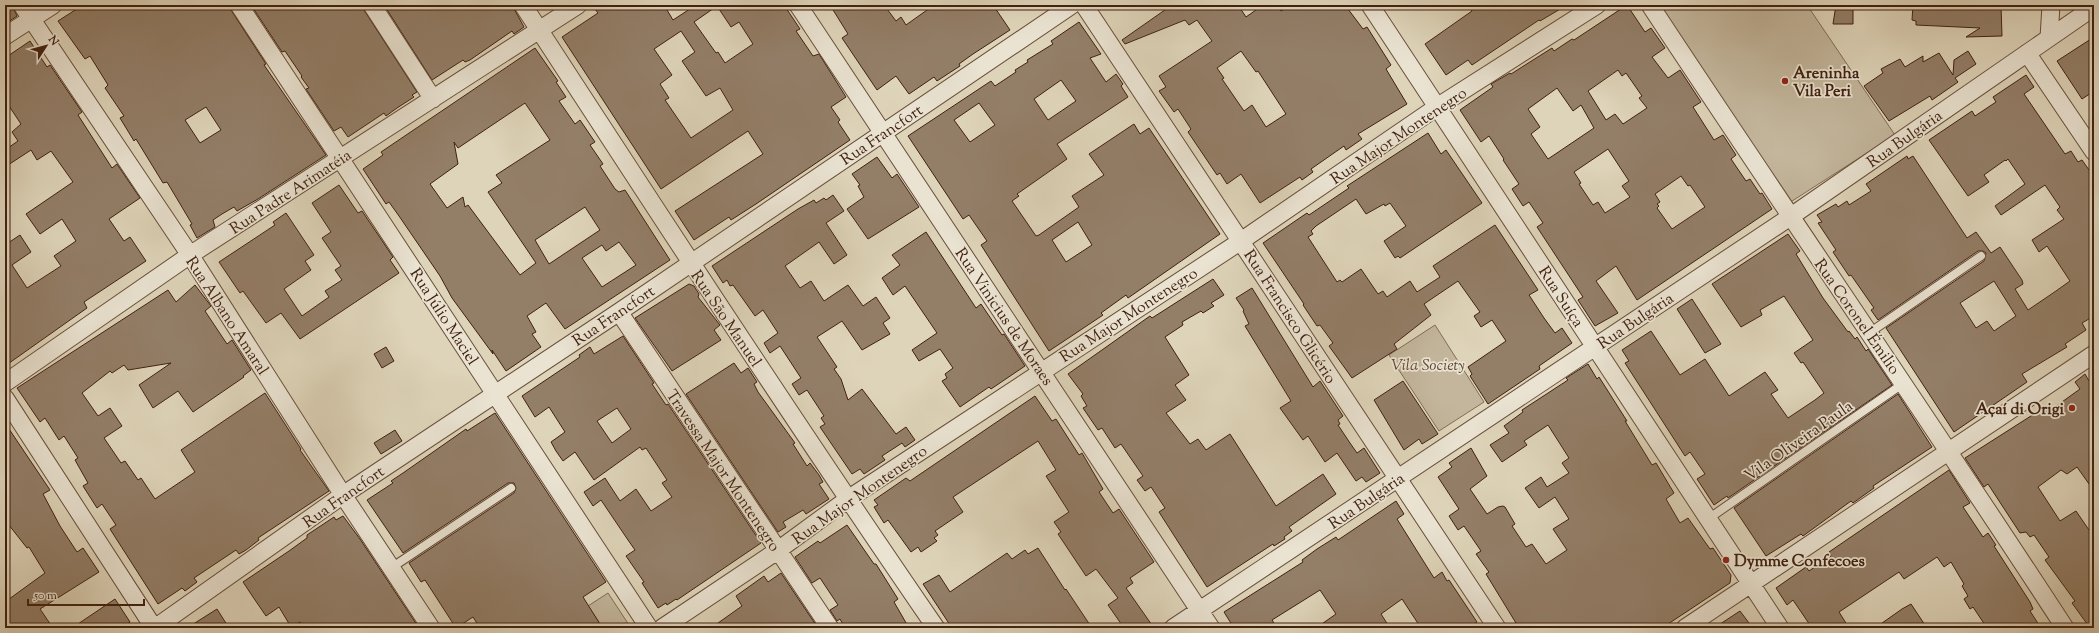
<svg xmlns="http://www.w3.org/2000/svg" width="2099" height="633" font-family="'Sorts Mill Goudy',serif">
<rect width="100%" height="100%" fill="#ded4b9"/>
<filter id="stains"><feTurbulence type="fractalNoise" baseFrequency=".005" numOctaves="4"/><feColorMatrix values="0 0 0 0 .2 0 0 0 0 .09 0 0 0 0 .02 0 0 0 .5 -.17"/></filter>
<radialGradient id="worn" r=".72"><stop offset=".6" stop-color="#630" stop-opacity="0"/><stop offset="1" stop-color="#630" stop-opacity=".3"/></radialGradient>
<path fill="#c3b69c" stroke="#826c56" d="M1659 5H1807L1895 135 1789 203Z
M1435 325 1484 402 1439 431 1389 355Z
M608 593 631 628H603L588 606Z"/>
<path fill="#937e68" stroke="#412110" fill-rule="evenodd" d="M5 5H12L17 16 5 24Z
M83 5H144L148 10 156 5H229L231 10 266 64 264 65 326 155 258 199 237 211 234 207 222 214 213 220 215 227 197 238 190 225 192 224 167 182 163 183 136 139 134 141 120 118 124 116 105 88 108 85 90 56 85 59 58 21ZM206 107 221 130 200 143 185 120Z
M251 5H362L364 10 417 92 412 95 414 97 397 108 386 116 384 113 348 137 341 127 334 131 306 89 309 88 301 77 302 76 285 51 282 52Z
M384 5H512L524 27 514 34 512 31 470 60 465 62 463 60 432 80Z
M592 5H664L673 20 696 5H784L800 29 796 31 813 56 819 54 846 97 831 107 840 120 838 122 850 140 756 204 731 220 729 217 694 240 675 211 763 154 748 131 661 189 562 37 598 13ZM717 6 731 27 739 22 753 44 725 63 718 52 716 53 694 22ZM681 31 695 52 682 61 706 96 720 88 733 110 691 138 665 100 669 98 660 84 672 75 654 49Z
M830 5H884L896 21 901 17 906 25 934 5H993L1010 30 973 54 959 64 960 66 937 81 934 77 909 94 896 76 877 90 842 38 848 34Z
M1172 5H1238L1246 17 1263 5H1277L1281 11 1289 5H1345L1363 29 1367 27 1391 65 1386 69 1407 104 1358 134 1362 139 1346 150 1344 146 1311 169 1313 172 1302 180 1300 177 1260 203 1241 174 1227 184 1220 173 1217 175 1188 132 1191 129 1178 109 1174 112 1159 91 1166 87 1159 76 1212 41 1197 20 1189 25 1185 20 1125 44 1122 40ZM1241 51 1256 72 1258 71 1286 114 1266 127 1252 105 1244 111 1222 79 1224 78 1217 68Z
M1469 5H1567L1540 21 1539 20 1472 65 1468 60 1446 75 1425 44 1472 11Z
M1627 5 1645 32 1651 28 1665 48 1652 57 1668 78 1680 70 1701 102 1693 107 1714 140 1723 135 1736 155 1731 159 1746 181 1750 179 1760 194 1762 193 1772 209 1637 300 1616 266 1596 281 1618 313 1595 326 1578 300 1583 297 1537 227 1543 223 1529 202 1523 206 1512 189 1519 184 1503 160 1504 159 1489 136 1481 142 1460 110 1493 87 1491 84 1510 73 1511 74 1552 48 1554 51 1572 39 1574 40ZM1618 70 1622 76 1626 73 1642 96 1639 98 1647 108 1623 124 1615 114 1606 120 1588 91ZM1557 88 1573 111 1581 105 1594 128 1548 159 1531 134 1540 127 1528 109ZM1608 149 1629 181 1622 186 1630 197 1605 213 1598 202 1593 205 1579 184 1581 183 1574 172ZM1681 176 1688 186 1690 185 1705 207 1672 229 1657 208 1659 206 1657 204 1660 202 1655 194Z
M1836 5H1848L1849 9H1853V24H1833Z
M1913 5 2001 6 2002 36 1966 37 1980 28 1916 25V21L1912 20Z
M1079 22 1101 54 1090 58 1106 82 1116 74 1123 84 1121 86 1128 97 1057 144 1067 159 1017 194 1019 196 1012 201 1036 236 1039 235 1079 207 1072 196 1104 175 1089 154 1134 124 1140 134 1149 128 1220 234 1128 298 1126 295 1101 313 1103 315 1049 351 981 245 987 241 969 215 963 219 908 136 991 81 995 86 1016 72 1015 70 1028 62 1027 60 1053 44 1051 41ZM1061 80 1076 101 1048 120 1034 99ZM979 103 995 125 970 142 954 120ZM1078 222 1092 245 1066 262 1052 240Z
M2094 37V91L2082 99 2057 61Z
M30 41 47 67 50 65 82 112 78 115 112 168 117 164 140 198 109 219 124 241 130 237 146 261 84 302 87 308 5 366V245L20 235 31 252 12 265 27 288 61 266 54 256 76 241 62 219 40 234 26 214 73 182 51 151 37 160 31 150 5 167V150L18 141 12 132 21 124 5 100V58Z
M535 48 558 81 556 82 566 97 559 101 575 124 580 120 595 142 590 145 603 164 600 166 615 189 619 192 625 190 670 260 565 329 546 303 527 316 536 332 532 334 541 347 506 371 492 350 493 354 452 298 440 276 399 216 389 202 386 204 363 169 383 155 381 152ZM525 103 550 140 496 175 502 183 488 192 536 263 520 275 468 205 465 207 463 197 447 208 430 184 458 164 454 142 458 148ZM585 207 600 230 549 264 535 240ZM619 242 636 265 602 287 582 258 602 245 606 251Z
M1968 51 1976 64 1955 78 1958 82 1932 100 1930 96 1889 121 1864 86 1883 73 1881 69 1900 59 1905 67 1923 56V62L1939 53 1953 75 1954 60Z
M2026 75 2034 87 2024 94 2065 154 2071 151 2078 162 2082 160 2094 177V316L2082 323 2086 330 2065 344 2067 347 2022 374 2027 382 1954 432 1886 328 1984 261 1986 253 1983 251H1978L1878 320 1871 310 1874 308 1851 275 1849 276 1833 252 1836 250 1818 223 1822 222 1817 215 1836 204 1838 207 1847 201 1849 205 1871 191 1866 184 1907 156 1908 159 1913 156 1967 238 1976 232 1991 253 2000 247 2022 280 2023 284 2015 289 2028 310 2056 291 2070 281 2047 246 2039 252 2032 240 2064 219 2057 210 2060 207 2045 185 2001 215 1995 206 2025 184 2008 159 2006 161 2005 160 1984 175 1989 182 1968 196 1929 140 1972 111 1975 116 1996 102 1993 97ZM1994 281 2016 316 1994 331 1987 321 1976 328 1960 303Z
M1428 133 1441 154 1446 150 1482 203 1400 258 1398 256 1395 258 1384 241 1406 226 1390 203 1385 206 1384 204 1366 214 1356 199 1316 226 1311 231 1313 234 1308 237 1337 282 1340 280 1342 282 1361 269 1378 294 1383 291 1387 297 1410 281 1417 292 1440 277 1433 266 1495 225 1538 290 1529 295 1544 318 1555 333 1562 328 1572 343 1539 366 1540 369 1488 404 1470 376 1472 374 1468 367 1506 341 1492 320 1481 327 1474 316 1480 312 1458 281 1424 304 1431 315 1394 344 1397 349 1352 378 1329 346 1333 343 1320 325 1317 326 1303 305 1304 304 1263 243 1307 213 1309 215 1349 188 1347 186Z
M877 157 892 178 897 174 919 207 868 239 847 209 864 197 858 186 860 185 852 174Z
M339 185 358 213 362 211 393 257 390 260 399 273 300 339 281 313 266 323 243 291 240 293 219 262 275 225 273 222 286 213 314 255 305 261 311 270 284 289 302 316 329 297 325 291 342 280 335 270 341 266 322 238 331 232 312 203Z
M833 195 844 211 826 223 847 255 834 264 819 242 785 266 800 288 811 281 824 301 848 285 863 306 876 297 890 318 883 323 890 334 862 350 842 321 817 337 837 367 834 369 841 379 848 400 862 389 896 434 906 427 915 440 905 447 902 443 882 456 885 460 864 474 860 469 852 474 820 427 825 424 821 418 824 416 807 390 799 395 792 384 801 378 780 346 770 353 764 343 778 333 763 310 755 316 733 285 730 286 727 280 723 283 712 266 798 209 814 200 816 203 824 198 826 200Z
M926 232 976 308 981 304 1002 335 1004 334 1025 366 991 389 989 387 960 407 942 381 947 378 945 374 953 368 940 349 919 361 912 350 937 333 905 286 893 295 882 278 900 265 892 255Z
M1788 234 1800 251 1796 254 1823 298 1848 332 1849 331 1855 339 1857 337 1866 351 1868 349 1892 385 1728 498 1727 496 1714 505 1697 479 1705 474 1690 452 1685 456 1625 363 1629 361 1622 350 1651 331 1680 375 1705 359 1729 396 1765 372 1778 390 1771 394 1788 418 1815 400 1824 393 1803 362 1801 363 1794 353 1813 340 1784 296 1760 310 1762 315 1741 327 1712 284Z
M1213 279 1224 295 1211 303 1214 306 1203 313 1201 311 1182 322 1183 325 1165 337 1189 375 1175 385 1186 400 1166 413 1190 444 1198 439 1206 450 1230 434 1276 506 1323 474 1336 494 1289 527 1292 531 1284 537 1285 539 1274 546 1273 544 1207 587 1159 512 1165 508 1151 487 1145 491 1137 480 1143 476 1121 444 1115 448 1102 428 1098 430 1083 408 1087 406 1081 396 1083 394 1068 374 1150 316 1152 318Z
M689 284 694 286 699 294 698 297 720 325 714 330 721 340 672 371 635 318Z
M195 285 211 306 205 311 227 344 232 340 251 370 243 376 244 377 193 412 178 391 153 408 139 385 171 363 128 370 124 365 112 373 110 371 82 393 98 416 110 408 122 426 104 438 121 463 125 461 138 480 141 478 155 499 195 472 181 450 265 393 301 449 300 450 329 491 258 538 259 540 246 550 239 554 236 550 194 578 197 582 185 591 182 588 158 604 110 529 116 525 102 504 97 508 83 486 88 483 75 460 78 458 64 436 59 440 45 418 40 422 17 388 168 290 176 302Z
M1252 288 1313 387 1320 381 1343 416 1338 420 1340 424 1338 425 1350 443 1357 453 1364 448 1380 473 1366 482 1362 477 1356 481 1337 453 1325 462 1308 436 1303 440 1280 408 1291 401 1245 326 1249 324 1243 311 1244 310 1236 298Z
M1692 299 1721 344 1705 353 1677 309Z
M623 336 654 383 652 384 666 405 668 404 761 543 677 600 676 599 667 605 666 603 658 608 642 583 644 582 626 556 635 550 628 540 601 500 593 506 584 492 605 478 620 501 636 489 651 511 672 497 662 483 667 480 646 448 642 450 640 447 594 480 575 452 563 461 556 451 551 442 565 432 549 407 535 417 522 396 580 357 579 355 590 347 594 354ZM617 408 631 429 612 443 597 421Z
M386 347 394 361 382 368 374 354Z
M734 363 741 373 748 368 757 382 754 384 758 392 795 443 793 444 807 466 810 463 819 475 823 482 819 484 829 499 806 514 803 510 783 522 786 527 778 532 686 394Z
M1588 364 1597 379 1599 377 1627 421H1625L1652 465 1656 463 1674 493 1666 499 1680 523 1688 518 1710 549 1713 548 1731 575 1730 583 1662 628H1519L1486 574 1489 572 1476 554 1481 551 1464 526 1458 530 1449 516 1459 509 1438 477 1452 467 1449 463 1471 448 1487 476 1470 489 1487 514 1498 507 1503 506 1505 507 1515 524 1512 526 1526 547 1532 544 1546 564 1567 550 1553 529 1569 519 1555 497 1539 508 1525 488 1541 477 1547 487 1569 473 1562 463 1569 458 1548 425 1524 441 1527 445 1502 462 1490 445 1509 433 1504 426 1523 412 1522 410 1568 380 1566 378Z
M2085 374 2089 381 2094 377V491L2077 467 2067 474 2061 470 2038 487 2060 521 2076 511 2089 530 2094 527V628H2090L2072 603 2075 601 2045 560 2049 557 2034 535 2030 537 2026 532 2020 533 1988 484 1984 487 1965 458 2045 407 2048 412 2080 389 2075 382Z
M1403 381 1438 434 1422 444 1419 439 1404 450 1374 400Z
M1898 394 1932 447 1873 486 1874 488 1853 503 1851 501 1803 536 1801 534 1766 556 1734 508Z
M1035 396 1052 421 1056 419 1079 455 1082 453 1103 489 1099 492 1113 513 1119 509 1154 562 1130 578 1133 583 1126 588 1154 628H1124L1108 605 1118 598 1096 569 1086 576 1058 534 1061 532 1054 522 1069 512 1046 476 1056 470 1038 441 953 497 963 512 935 531 938 535 934 538 937 541 921 552 918 547 911 552 888 520 884 523 874 507 878 505 874 500 906 478 910 481Z
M495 413 606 582 583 597 600 624 593 628H480L473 617 456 628 425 580 421 582 409 563 514 493 516 488 514 483H508L403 553 367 500 393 483 391 481 403 473 466 429 467 431Z
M5 423 50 490 43 494 60 526 77 552 83 548 99 572 40 609 53 628H5V602L45 573 29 547 27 548 5 520Z
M395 430 402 441 381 454 374 443Z
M1949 470 1970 503 1963 507 1983 537 1988 533 1996 545 1994 546 2030 602 2033 609 2030 611 2041 628H1987L1973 607 1970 609 1964 599 1968 596 1962 586 1964 584 1951 562 1944 567 1937 557 1904 579 1899 572 1839 612 1849 628H1812L1793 600 1787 605 1776 588 1806 567 1809 571 1831 556 1829 552Z
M1396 501 1404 514 1397 519 1434 578 1442 572 1447 581 1449 580 1477 622 1469 628H1421L1402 599 1381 614 1390 628H1316L1336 614 1320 590 1272 620 1277 628H1234L1224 612 1303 562 1302 560 1317 549 1336 537 1338 540Z
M343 516 360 539 419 628H304L300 622 291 627 279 607 266 616 255 600 243 582 289 551 307 538V535L334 517 336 520Z
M847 525 874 564H876L898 599 894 602 909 628H863L859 623 850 628H845L840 619 837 621 830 610 838 605 820 578 812 583 795 557 818 541 820 543Z
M1038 548 1065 590 1066 589 1092 628H952L923 584 939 575 950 592 1007 553 1012 559 1025 550 1028 554Z
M781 573 818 628H711L742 606 736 596 764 576 768 582Z
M115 599 130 622 120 628H72Z
M1911 604 1927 628H1875L1902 609Z
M217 609 229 628H187Z
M1740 611 1749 623 1742 628H1714Z"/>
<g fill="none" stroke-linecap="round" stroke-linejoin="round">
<g stroke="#684e3a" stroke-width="10">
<path id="lane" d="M1869 333 1981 256
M1708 519 1904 383
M391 568 511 488"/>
</g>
<g stroke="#684e3a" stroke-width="19">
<path id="street" d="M22 5 190 255 343 495 431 628
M239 5 649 628
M372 5 433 99
M523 5C659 214 795 423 936 628
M798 5 1211 628
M1084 5 1497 628
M1370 5 1780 628
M1650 5C1787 213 1929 419 2065 628
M5 36 53 5
M2049 38 2051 5
M2027 53 2094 152
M619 312 830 628
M5 383 190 255 578 5
M5 398 154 628
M155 628 343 495 619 312 1072 5
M662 628 777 551 848 499 1241 241 1437 107 1597 5
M1173 628 1790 217 2094 7
M1685 628 2094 354"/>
</g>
<use href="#lane" stroke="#eae3d2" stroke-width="8"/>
<use href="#street" stroke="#eae3d2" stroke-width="17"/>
</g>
<g fill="#8f2418" stroke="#eae3d2" stroke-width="1.5">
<circle cx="1785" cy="81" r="4"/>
<circle cx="2072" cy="408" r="4"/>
<circle cx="1726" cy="560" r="4"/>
</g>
<g text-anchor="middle" stroke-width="3.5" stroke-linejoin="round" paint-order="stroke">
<g font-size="16" font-weight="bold" fill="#412110" stroke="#eae3d2" text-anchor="start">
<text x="1793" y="78">Areninha<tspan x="1793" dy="18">Vila Peri</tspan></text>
<text x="2064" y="414" text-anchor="end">Açaí di Origi</text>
<text x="1734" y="566">Dymme Confecoes</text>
</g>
<g font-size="16" fill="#412110" stroke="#eae3d2">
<text transform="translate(881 134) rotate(-34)" y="6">Rua Francfort</text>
<text transform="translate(1398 135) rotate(-34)" y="6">Rua Major Montenegro</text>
<text transform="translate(1904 138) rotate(-35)" y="6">Rua Bulgária</text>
<text transform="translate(290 191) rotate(-33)" y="6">Rua Padre Arimatéia</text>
<text transform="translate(1562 296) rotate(57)" y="6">Rua Suíça</text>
<text transform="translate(1128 314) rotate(-33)" y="6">Rua Major Montenegro</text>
<text transform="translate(228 315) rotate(57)" y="6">Rua Albano Amaral</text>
<text transform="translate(613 315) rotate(-34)" y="6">Rua Francfort</text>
<text transform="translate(445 316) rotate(57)" y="6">Rua Júlio Maciel</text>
<text transform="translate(1005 316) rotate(56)" y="6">Rua Vinicius de Moraes</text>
<text transform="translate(1291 316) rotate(57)" y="6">Rua Francisco Glicério</text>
<text transform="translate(1858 316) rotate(55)" y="6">Rua Coronel Émilio</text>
<text transform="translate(727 318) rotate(56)" y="6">Rua São Manuel</text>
<text transform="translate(1635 320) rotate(-34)" y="6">Rua Bulgária</text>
<text transform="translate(1798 440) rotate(-35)" y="6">Vila Oliveira Paula</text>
<text transform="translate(724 470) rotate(56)" y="6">Travessa Major Montenegro</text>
<text transform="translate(859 494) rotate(-35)" y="6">Rua Major Montenegro</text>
<text transform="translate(343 496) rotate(-35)" y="6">Rua Francfort</text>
<text transform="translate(1366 500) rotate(-34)" y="6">Rua Bulgária</text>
</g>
<g font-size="16" font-style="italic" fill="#624633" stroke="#eae3d2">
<text x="1428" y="370">Vila Society</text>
</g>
</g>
<rect width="2099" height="633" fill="none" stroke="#ded4b9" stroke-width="20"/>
<rect x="6" y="6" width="2087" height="621" fill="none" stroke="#412110" stroke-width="2"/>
<rect x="10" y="10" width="2079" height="613" fill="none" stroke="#412110"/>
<g transform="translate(46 46) rotate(54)" stroke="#eae3d2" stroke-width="3" paint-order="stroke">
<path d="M0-3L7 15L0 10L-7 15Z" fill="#412110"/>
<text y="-6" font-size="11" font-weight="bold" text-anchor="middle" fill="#412110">N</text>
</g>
<path d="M28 599v6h116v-6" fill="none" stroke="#412110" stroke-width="2"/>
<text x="34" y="599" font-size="12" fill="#412110" stroke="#eae3d2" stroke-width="3" paint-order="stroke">50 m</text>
<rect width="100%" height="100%" filter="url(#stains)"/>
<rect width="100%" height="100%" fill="url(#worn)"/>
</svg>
